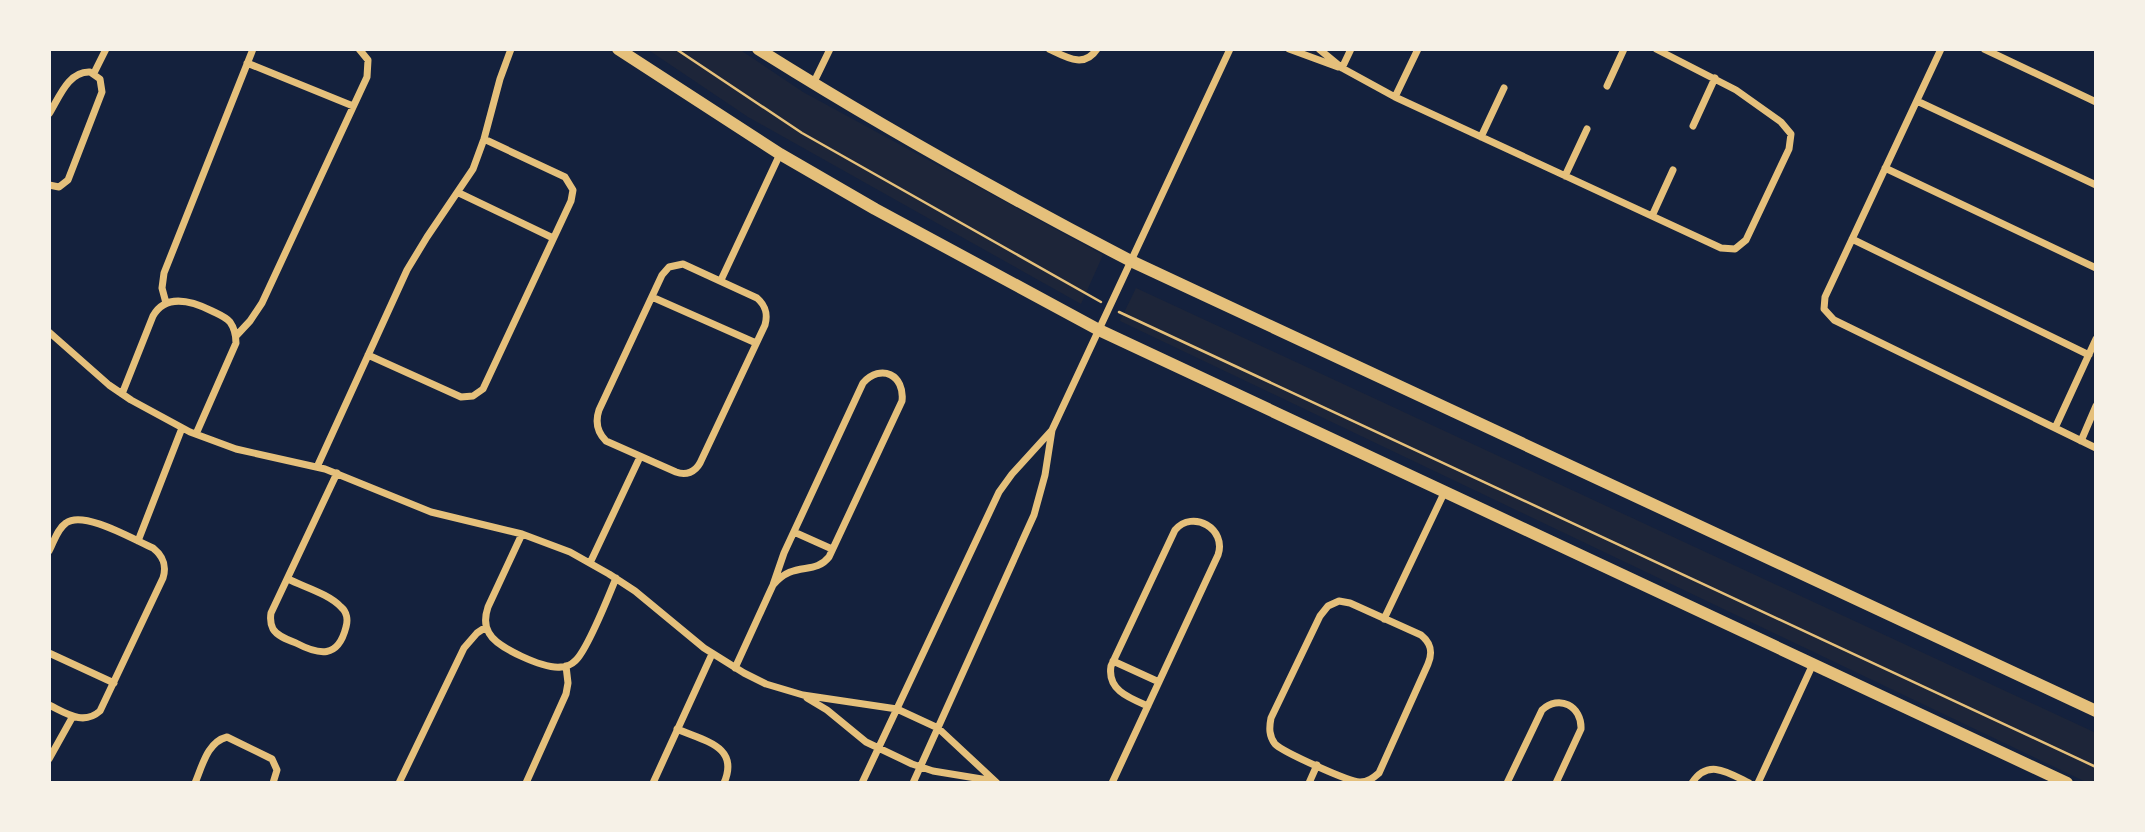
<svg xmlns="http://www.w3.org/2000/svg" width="2145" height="832" font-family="'Noto Sans',sans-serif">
<rect width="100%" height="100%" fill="#14213d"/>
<path fill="#1d2539" d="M647 49H739L803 92 1103 255 1081 304 748 117Z
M1136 288 2096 733V783H2088L1120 321Z"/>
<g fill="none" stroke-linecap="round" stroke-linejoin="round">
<path stroke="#e5c07b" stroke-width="2.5" d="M676 49 802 133 1101 302
M1119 312 2096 767"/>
<path stroke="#e5c07b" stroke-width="7" d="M1049 49C1066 57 1084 69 1097 49
M1289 49 1338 67
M1319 49 1342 68 1395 97 1721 248 1735 249 1746 240 1789 149 1791 134 1781 122 1736 90 1656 49
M1941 49 1825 297 1824 309 1834 320 2096 448
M1984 49 2096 102
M247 63 353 106
M1342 68 1351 49
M94 73 106 49
M813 84 830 49
M1607 86 1624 49
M1395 97 1418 49
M1917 101 2096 185
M49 114C59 98 68 71 90 72L100 79 102 92 68 180 59 187 49 185
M1693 126 1715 78
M1481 137 1504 88
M1885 168 2096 268
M1565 176 1587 129
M459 193 553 238
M1652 216 1673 170
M1852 239 2089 355
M683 264 757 298C766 306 768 314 765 325L700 463C695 472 686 476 676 472L606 441C597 432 595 422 599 410L662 275 669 267Z
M721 280 780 154
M652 297 756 343
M166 303 162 288 164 273 253 49
M49 332 109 385 131 400 190 432 236 449 325 469 431 512 522 534 570 552 609 574 635 591 704 648 744 673 766 684 803 695 897 709 938 728 997 783
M236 336 250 321 262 303 367 77 368 60 359 49
M368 355 461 397 473 396 483 389 571 201 573 190 565 177 484 139
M122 394 153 316C166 293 192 301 212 311 218 314 226 317 230 322 235 329 236 335 236 343L196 434
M2055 428 2096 339
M2081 441 2096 406
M317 467 407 270 427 237 473 169 484 139 500 79 511 49
M794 532 832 549
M522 534 488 607C485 616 484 625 489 633 497 648 544 669 561 667 566 667 572 664 575 661 587 651 609 595 616 578
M138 541 182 428
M49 551C54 542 57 529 66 523 84 510 134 540 153 548 163 556 167 565 163 578L100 711C83 726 66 713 49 705
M590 563 640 457
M288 579C304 587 329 594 341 607 347 612 348 620 346 627 338 659 319 655 296 643 288 640 277 636 273 629 270 623 270 619 271 613L337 473
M1339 601 1350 603 1421 635C1431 643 1433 652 1428 664L1379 773C1373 778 1368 782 1360 782 1349 782 1283 752 1275 744 1269 736 1269 728 1271 718L1320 616 1328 606Z
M1384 619 1445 491
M49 653 114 683
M1113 661 1159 682
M735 668 773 585 784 553 863 383C881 363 905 375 902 401L829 557C814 576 794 560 773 585
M807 698 827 710 866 742 912 764 933 771 994 781
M677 729C704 741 740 746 724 783
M49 759 73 716
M195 783C202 767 207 742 227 737L272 759 277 770 273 783
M399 783 464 648 477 633 486 627
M526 783 566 694 568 683 566 666
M653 783 712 654
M862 783 999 492 1012 474 1052 430
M913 783 1034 515 1045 475 1052 430 1230 49
M1112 783 1218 555C1227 529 1193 509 1175 530L1111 666C1107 690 1129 698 1148 706
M1309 783 1317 765
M1507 783 1542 710C1559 694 1582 706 1581 729L1556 783
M1692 783C1708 758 1729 773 1749 783
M1758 783 1813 664"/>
<path stroke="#e5c07b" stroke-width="12" d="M618 49 780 154 875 209 1099 330 2067 783
M758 49C879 125 1004 195 1131 261L2096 711"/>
</g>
<rect width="2145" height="832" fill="none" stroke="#f6f1e7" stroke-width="102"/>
</svg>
